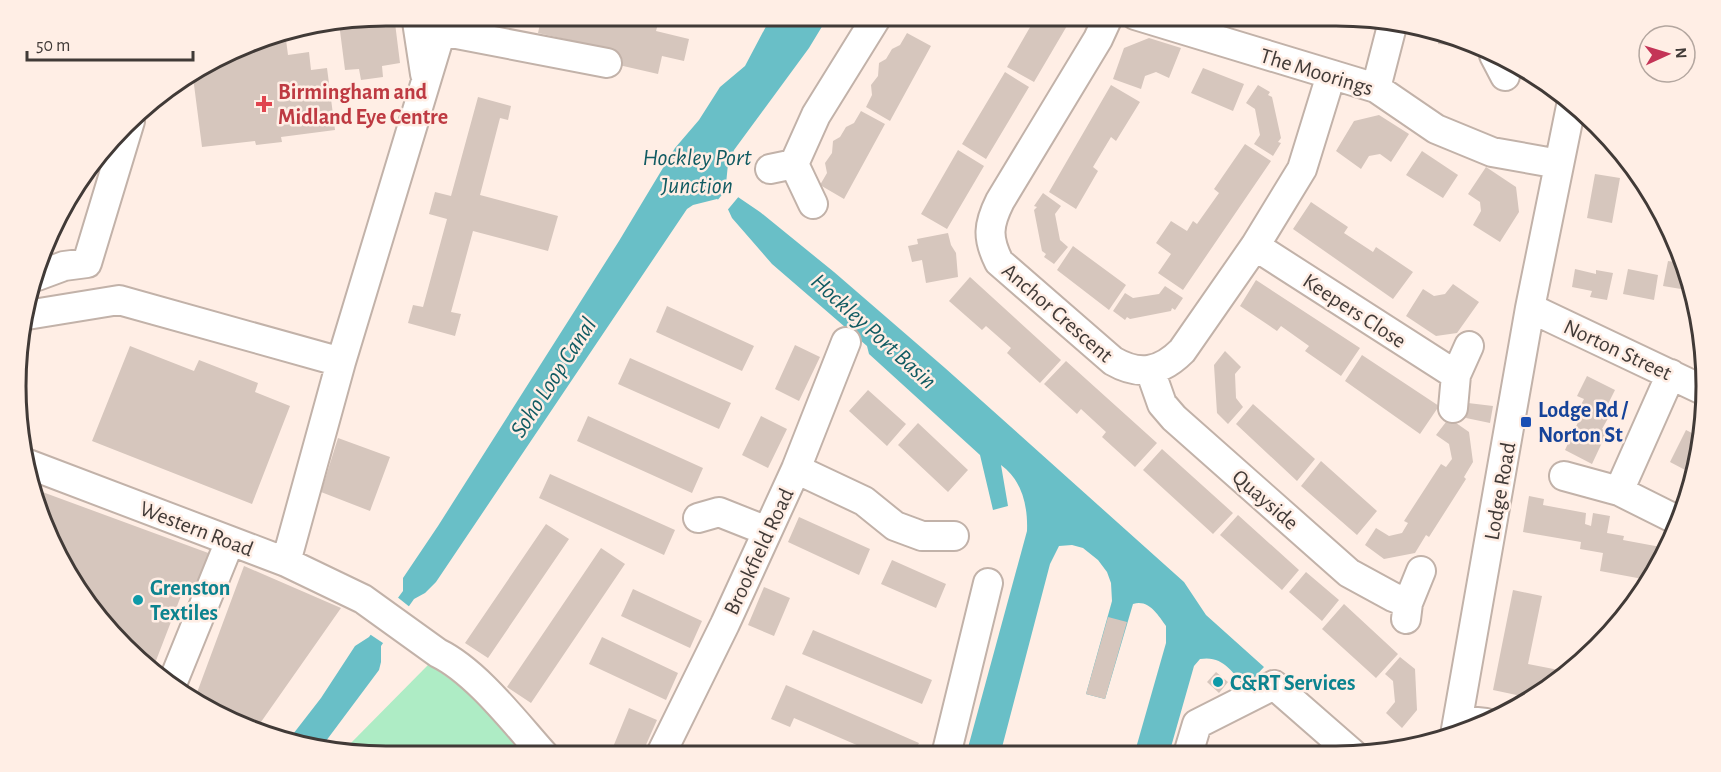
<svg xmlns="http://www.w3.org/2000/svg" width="1721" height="772" font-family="'Alegreya Sans',sans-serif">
<rect width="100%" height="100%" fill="#ffeee5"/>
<path fill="#aeecc5" d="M429 664 479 700 529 752 524 757H386L345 749Z"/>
<path fill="#69bfc7" d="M772 15H829L809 48 734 150 728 164 726 184 735 195 760 212 834 272 945 368 1184 582 1206 615 1264 667 1245 687C1232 672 1223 655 1200 659L1194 666 1169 754 1134 755 1166 643V626C1158 615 1149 599 1133 604L1105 699 1086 694 1112 601 1111 583 1107 572 1098 560 1083 548 1072 545 1059 546 1050 564 1000 755H966L1027 531C1028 506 1022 480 1001 465L1008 506 993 510 980 455 869 354 867 346 772 264 732 218 726 205 717 199 693 205 687 209 436 582 425 593 414 599 381 646V662L379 670 323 745 290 738 321 698 355 646 369 637 403 591V578L438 526 619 241 675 148 699 120 720 87 745 66Z"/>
<path fill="#ffeee5" d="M730 185 740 195 725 213 724 206 716 202Z
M396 596 411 608 386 645 368 633Z"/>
<path fill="#d6c6bd" d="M386 15H394L400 63 382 66 383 77 361 80 359 69 345 70 339 23Z
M542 15H587L598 18V15H645L644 21 658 24 656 31 689 39 684 61 662 56 658 74 597 60 600 47 538 33Z
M921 15H942L937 24Z
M1037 15H1064L1071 19 1034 82 1007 67Z
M285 32 288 55 309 52 311 70 327 68 335 130 281 137 282 142 256 145 255 141 202 147 193 77 266 35Z
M907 33 931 46 890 121 866 107 872 95 871 85 878 76 879 63 886 59 892 49 900 45Z
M1439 36 1477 43 1486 49 1438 44Z
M1149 38 1181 48 1169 78 1156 72 1145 76 1141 89 1113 79 1124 48Z
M1203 68 1244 84 1233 111 1191 93Z
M1005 72 1029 87 986 159 962 144Z
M1111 85 1140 102 1116 141 1111 137 1093 167 1098 171 1076 209 1049 192Z
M1258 85 1270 92 1268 95 1272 97 1281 138 1278 142 1281 143 1273 156 1254 144 1260 135 1255 109 1246 103Z
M478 97 511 106 508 120 500 118 480 195 558 216 548 251 473 231 451 312 461 314 455 336 408 323 413 305 423 307 447 219 429 214 435 192 451 196Z
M861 111 885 124 844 199 820 185 827 173 825 163 832 153 833 141 840 137 846 127 854 123Z
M1379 115 1409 134 1391 162 1380 154 1369 156 1361 169 1336 151 1354 121Z
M1245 144 1271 161 1183 290 1158 273 1171 254 1156 243 1171 221 1187 231 1193 221 1197 224 1219 193 1214 189Z
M958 150 984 166 947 229 921 214Z
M1422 151 1458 175 1443 198 1406 175Z
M1486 167 1516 187 1519 212 1500 242 1473 225 1481 211 1480 202 1468 194Z
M1595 174 1620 178 1612 223 1587 218Z
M1043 193 1061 206 1055 214 1060 240 1068 247 1054 264 1044 257 1046 254 1042 251 1034 210 1037 207 1034 206Z
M1311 202 1348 227 1344 233 1373 252 1376 247 1413 272 1393 299 1293 229Z
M60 213 53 249 47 248Z
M948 233 951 245 956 253 958 277 926 283 922 260 912 262 908 246 918 244 917 239Z
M1073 246 1126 285 1109 310 1057 270Z
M1668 261 1682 263 1687 290 1663 286Z
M1575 269 1596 274V270L1613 273 1607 300 1590 297 1592 291 1572 287Z
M1628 269 1658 275 1654 300 1623 294Z
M970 277 1061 360 1040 383 1007 353 1011 348 986 326 982 330 949 301Z
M1256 280 1360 348 1341 376 1305 351 1309 346 1281 326 1277 331 1240 306Z
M1453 284 1479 302 1457 333 1436 336 1406 316 1423 289 1434 296 1445 294Z
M1165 286 1183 298 1175 310 1172 308 1171 311 1130 319 1127 317 1125 320 1113 311 1125 293 1133 298 1159 294Z
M667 306 754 346 742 371 656 332Z
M795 345 820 357 799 401 775 389Z
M130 346 194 371 199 360 258 383 255 392 290 406 252 504 92 441Z
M1225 351 1241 367 1235 374 1236 398 1243 407 1228 424 1217 413 1214 365Z
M1362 355 1439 406 1420 434 1345 381Z
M630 358 731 403 719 429 618 384Z
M1066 361 1157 443 1135 467 1102 437 1106 432 1081 409 1077 414 1044 384Z
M1587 376 1615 390 1605 410 1611 413 1602 429 1607 432 1592 464 1565 450 1580 418 1575 416 1584 399 1577 396Z
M868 390 906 424 887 446 849 411Z
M1468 403 1493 406 1490 423 1466 418Z
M1253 404 1315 459 1297 481 1236 424Z
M588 416 703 468 692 493 577 441Z
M761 416 787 429 768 468 742 455Z
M1449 418 1469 432 1473 462 1464 477 1466 479 1429 537 1426 535 1415 553 1384 559 1365 545 1376 528 1389 536 1402 533 1408 523 1404 521 1441 464 1446 467 1452 459 1449 444 1436 435Z
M918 423 968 470 948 492 898 445Z
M1686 430 1696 435 1689 472 1670 462Z
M338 438 390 457 370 511 321 492Z
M1162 449 1233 513 1213 534 1143 470Z
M1321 461 1377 511 1357 535 1301 486Z
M550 474 675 530 664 555 539 498Z
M37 490 211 554 197 593 184 588 152 671 141 665 65 571Z
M1529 496 1544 499 1543 505 1586 513 1585 524 1591 526 1593 513 1610 516 1607 533 1624 536 1623 540 1666 548 1648 580 1600 571 1603 553 1580 549 1581 542 1523 532Z
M1238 515 1299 570 1282 590 1220 535Z
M799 517 870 549 859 575 788 542Z
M546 524 569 539 488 658 465 643Z
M601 548 625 564 531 703 507 687Z
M892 560 946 584 936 608 881 584Z
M244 566 341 608 261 722 251 730 244 729 195 698Z
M1306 572 1339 600 1322 621 1289 592Z
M764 587 790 598 774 636 748 625Z
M633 589 702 621 690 648 621 616Z
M1513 590 1542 596 1528 664 1569 672 1561 680 1531 698 1493 690Z
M1344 604 1398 654 1376 678 1322 629Z
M1108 617 1127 622 1105 699 1086 694Z
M813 630 932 680 922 704 802 654Z
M602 637 678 673 666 700 589 664Z
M1400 657 1415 669 1417 710 1402 728 1386 713 1395 702 1393 681 1385 674Z
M1216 672 1228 682 1219 693 1207 682Z
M786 685 919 743 913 755H880L794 718 790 727 771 719Z
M629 708 657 720 641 756H621L611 752Z"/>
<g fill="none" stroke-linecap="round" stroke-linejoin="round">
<g stroke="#c2b2a9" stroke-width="32">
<path id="minor" d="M416 15 425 74
M1109 15 1098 39 1000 201C988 225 987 238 999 262L1113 361C1139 376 1160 373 1182 351L1255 246 1302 169 1331 75
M1135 15 1376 88 1436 129 1492 152 1559 164
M441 31 607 63
M1494 55 1505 76
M1376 88 1392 26
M770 169 794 164
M813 204 794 164 816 115 878 15
M1255 246 1456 375
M37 276 64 266 87 263 130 121
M1530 308 1705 391
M22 313 27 315 119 300 341 362
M1150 370 1162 404 1174 418 1349 573 1393 597 1408 603
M1453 408 1456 375 1469 346
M28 464 286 562 363 599 438 653C477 672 516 724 545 756
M796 469 864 501 895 526 922 536H954
M1564 476 1619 491 1679 521
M1619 491 1671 374
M698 518 719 512 767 531
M286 562 341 362 446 15
M1406 619 1408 603 1421 571
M172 684 230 541
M1458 720 1486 723
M1455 735 1530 308 1571 106
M1188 754 1197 724 1274 685 1353 754
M946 755 988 583
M660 756 725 624 796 469 846 342"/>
</g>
<use href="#minor" stroke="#fff" stroke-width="28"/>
</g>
<path fill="#e0444e" stroke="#ffeee5" stroke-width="2" d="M261 95h6v6h6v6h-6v6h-6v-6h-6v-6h6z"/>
<rect fill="#1a4fb4" stroke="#ffeee5" stroke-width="2" x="1520" y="416" width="12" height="12" rx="3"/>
<g fill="#0f9aa8" stroke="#ffeee5" stroke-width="2">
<circle cx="138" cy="600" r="6"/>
<circle cx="1218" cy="682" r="6"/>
</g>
<g text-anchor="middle" stroke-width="5" stroke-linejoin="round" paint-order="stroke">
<g font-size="22" fill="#413a37" stroke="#ffeee5">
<text transform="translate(1317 71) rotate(17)" y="8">The Moorings</text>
<text transform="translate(1355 310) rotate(33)" y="8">Keepers Close</text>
<text transform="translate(1058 312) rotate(41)" y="8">Anchor Crescent</text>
<text transform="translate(1618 349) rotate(25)" y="8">Norton Street</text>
<text transform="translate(1499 491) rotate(-80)" y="8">Lodge Road</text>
<text transform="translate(1266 499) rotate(41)" y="8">Quayside</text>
<text transform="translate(197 528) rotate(21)" y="8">Western Road</text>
<text transform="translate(758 551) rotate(-65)" y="8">Brookfield Road</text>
</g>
<g font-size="22" font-weight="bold" fill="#be3a42" stroke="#ffeee5" text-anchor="start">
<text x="278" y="99">Birmingham and<tspan x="278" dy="25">Midland Eye Centre</tspan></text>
</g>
<g font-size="22" font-weight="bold" fill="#164399" stroke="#ffeee5" text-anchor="start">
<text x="1538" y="417">Lodge Rd /<tspan x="1538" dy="25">Norton St</tspan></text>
</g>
<g font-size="22" font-weight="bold" fill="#0d838f" stroke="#ffeee5" text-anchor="start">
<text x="150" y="595">Grenston<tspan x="150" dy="25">Textiles</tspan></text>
<text x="1230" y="690">C&amp;RT Services</text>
</g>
<g font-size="24" font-style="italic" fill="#115b62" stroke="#ffeee5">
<text x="697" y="165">Hockley Port<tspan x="697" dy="28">Junction</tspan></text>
<text transform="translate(874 331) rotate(42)" y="8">Hockley Port Basin</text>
<text transform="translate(553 377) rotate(-57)" y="8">Soho Loop Canal</text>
</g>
</g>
<path d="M0 0H1721V772H0ZM386 26H1336A360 360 0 0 1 1696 386V386A360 360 0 0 1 1336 746H386A360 360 0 0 1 26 386V386A360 360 0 0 1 386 26Z" fill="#ffeee5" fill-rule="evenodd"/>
<path fill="none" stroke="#413a37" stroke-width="3" d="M386 26H1336A360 360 0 0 1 1696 386V386A360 360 0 0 1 1336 746H386A360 360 0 0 1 26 386V386A360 360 0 0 1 386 26Z"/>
<g transform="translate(1667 54) rotate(86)"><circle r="28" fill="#ffeee5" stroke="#b3a69f" stroke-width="1.5"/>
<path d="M0-4.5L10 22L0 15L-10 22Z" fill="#c43457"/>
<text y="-9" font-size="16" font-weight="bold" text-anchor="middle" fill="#413a37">N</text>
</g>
<path d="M27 51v9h166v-9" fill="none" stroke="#413a37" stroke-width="3"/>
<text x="36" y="51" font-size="18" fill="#413a37" stroke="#ffeee5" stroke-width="4.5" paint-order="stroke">50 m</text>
</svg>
